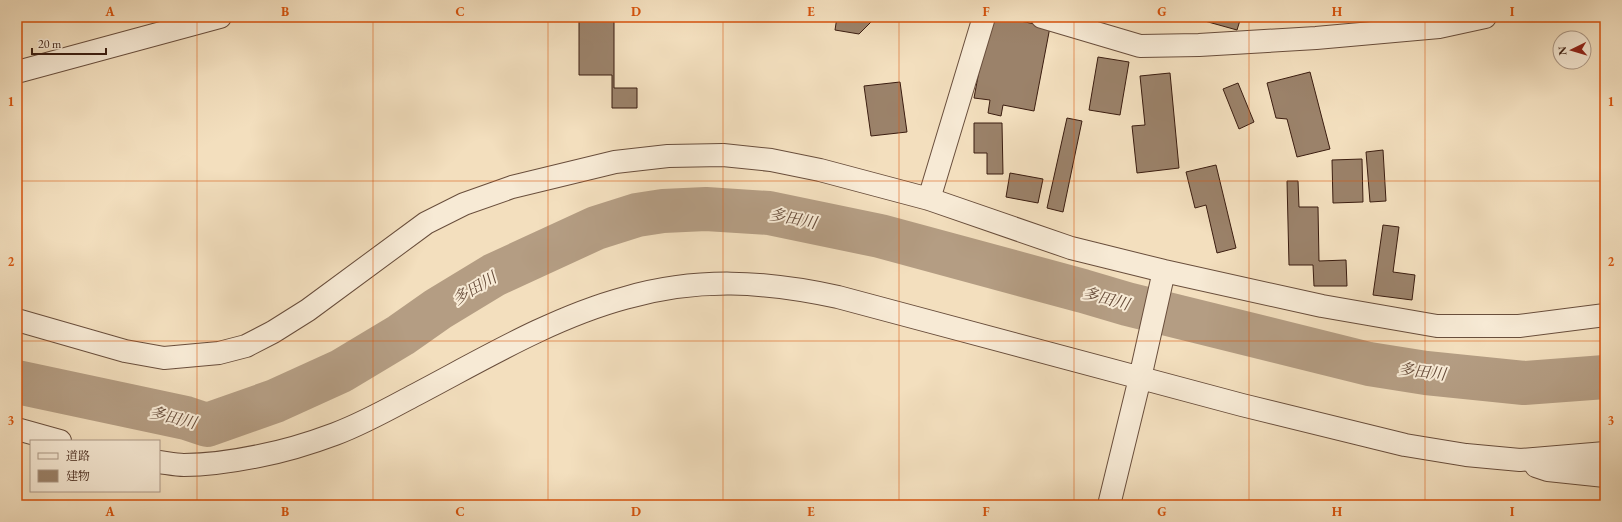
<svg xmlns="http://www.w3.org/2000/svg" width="1622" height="522" font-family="'EB Garamond','Noto Serif JP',serif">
<rect width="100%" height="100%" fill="#f3dfbe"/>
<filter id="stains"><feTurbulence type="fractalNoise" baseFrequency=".005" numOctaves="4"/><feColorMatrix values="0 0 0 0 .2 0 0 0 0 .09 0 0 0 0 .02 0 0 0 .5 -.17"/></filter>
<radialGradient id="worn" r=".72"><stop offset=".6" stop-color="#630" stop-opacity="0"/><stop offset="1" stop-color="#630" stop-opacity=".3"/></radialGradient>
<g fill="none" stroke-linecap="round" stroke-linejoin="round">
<path stroke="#b49d83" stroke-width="44" d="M17 382 186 418 207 425 275 401 341 371 401 335 438 309 494 275 596 228 637 215 663 211 706 209 769 213 880 236 1083 291 1127 304 1369 364 1426 373 1524 383 1605 377"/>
</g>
<path fill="#9b826a" stroke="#3b1d10" d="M579 17H605L614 22V88H637V108H612V75H579Z
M837 17H872L871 22 859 34 835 30Z
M989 17H1000L1050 27 1034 111 1003 105 1001 116 988 113 990 100 974 98Z
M1202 17H1241L1237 30 1201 20Z
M1098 57 1129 62 1120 115 1089 110Z
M1310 72 1330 149 1297 157 1287 119 1276 118 1267 83Z
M1170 73 1179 168 1137 173 1132 126 1145 125 1140 76Z
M900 82 907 132 871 136 864 86Z
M1238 83 1254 122 1239 129 1223 89Z
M1067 118 1082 121 1063 212 1047 208Z
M974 123H1002L1003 174H987V153H974Z
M1383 150 1386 201 1370 202 1366 152Z
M1362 159 1363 202 1333 203 1332 160Z
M1216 165 1236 248 1217 253 1206 205 1195 208 1186 172Z
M1010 173 1043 179 1038 203 1006 197Z
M1287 181H1298L1299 207H1318L1319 261 1346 260 1347 286H1314L1313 265H1289Z
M1383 225 1399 227 1393 272 1415 275 1412 300 1373 295Z"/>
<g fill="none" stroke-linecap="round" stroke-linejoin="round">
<g stroke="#694e3c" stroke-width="24">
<path id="minor" d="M1042 17 1140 46 1199 45 1316 38 1439 27 1485 17
M17 72 220 17
M929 199 984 17
M17 320 125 351 164 358 219 353 246 346 273 332 308 310 426 223 464 204 512 187 615 162 668 156 723 155 771 160 820 170 929 199 1071 248 1164 271 1322 306 1437 326H1519L1605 315
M17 429 60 441
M159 462C167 463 176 465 184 465 209 465 235 461 259 456 285 451 311 443 335 434 362 424 387 410 413 396 480 361 551 318 625 298 698 277 764 281 838 297L1242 405 1405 445 1466 455 1520 460 1605 453
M1536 466 1548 470 1605 476
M1109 505 1140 378 1164 271"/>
</g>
<use href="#minor" stroke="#f7ead5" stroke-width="22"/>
</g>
<path fill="none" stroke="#d7530c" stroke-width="1" stroke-opacity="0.55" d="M197 17V505M373 17V505M548 17V505M723 17V505M899 17V505M1074 17V505M1249 17V505M1425 17V505M17 181H1605M17 341H1605"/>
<g text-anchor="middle" stroke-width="4" stroke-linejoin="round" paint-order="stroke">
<g font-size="16" font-style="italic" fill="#654a38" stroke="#f7ead5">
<text transform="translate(793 218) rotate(11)" y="6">多田川</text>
<text transform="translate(474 288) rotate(-31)" y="6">多田川</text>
<text transform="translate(1106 298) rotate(15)" y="6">多田川</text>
<text transform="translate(1422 371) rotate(7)" y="6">多田川</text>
<text transform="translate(173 417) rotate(14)" y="6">多田川</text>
</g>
</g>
<rect width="1622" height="522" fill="none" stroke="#f3dfbe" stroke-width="44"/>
<rect x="30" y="440" width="130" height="52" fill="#f7ead5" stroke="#ac9886"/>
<rect x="38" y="453" width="20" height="6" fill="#f7ead5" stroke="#ac9886"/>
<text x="66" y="460" font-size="12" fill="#3b1d10">道路</text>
<rect x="38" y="470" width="20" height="12" fill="#9b826a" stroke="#ac9886"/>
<text x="66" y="480" font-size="12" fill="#3b1d10">建物</text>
<g transform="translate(1572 50) rotate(265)"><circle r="19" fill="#f7ead5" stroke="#ac9886"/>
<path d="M0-3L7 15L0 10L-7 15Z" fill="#8f2418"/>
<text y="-6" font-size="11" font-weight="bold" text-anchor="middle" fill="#3b1d10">N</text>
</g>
<path d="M32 48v6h74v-6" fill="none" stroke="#3b1d10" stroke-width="2"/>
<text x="38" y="48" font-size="12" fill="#3b1d10" stroke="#f7ead5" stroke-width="3" paint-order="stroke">20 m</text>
<rect x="22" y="22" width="1578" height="478" fill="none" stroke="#d7530c" stroke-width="1.5"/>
<g font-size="13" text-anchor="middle" font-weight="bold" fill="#d7530c">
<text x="110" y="16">A</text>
<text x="285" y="16">B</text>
<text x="460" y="16">C</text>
<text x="636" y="16">D</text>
<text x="811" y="16">E</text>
<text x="986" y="16">F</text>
<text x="1162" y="16">G</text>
<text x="1337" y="16">H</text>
<text x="1512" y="16">I</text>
<text x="11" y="106">1</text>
<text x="1611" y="106">1</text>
<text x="11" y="266">2</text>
<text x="1611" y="266">2</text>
<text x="11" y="425">3</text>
<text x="1611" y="425">3</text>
<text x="110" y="516">A</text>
<text x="285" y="516">B</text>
<text x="460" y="516">C</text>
<text x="636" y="516">D</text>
<text x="811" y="516">E</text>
<text x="986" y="516">F</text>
<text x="1162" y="516">G</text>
<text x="1337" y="516">H</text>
<text x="1512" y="516">I</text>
</g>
<rect width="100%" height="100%" filter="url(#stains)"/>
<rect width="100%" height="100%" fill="url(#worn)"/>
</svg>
